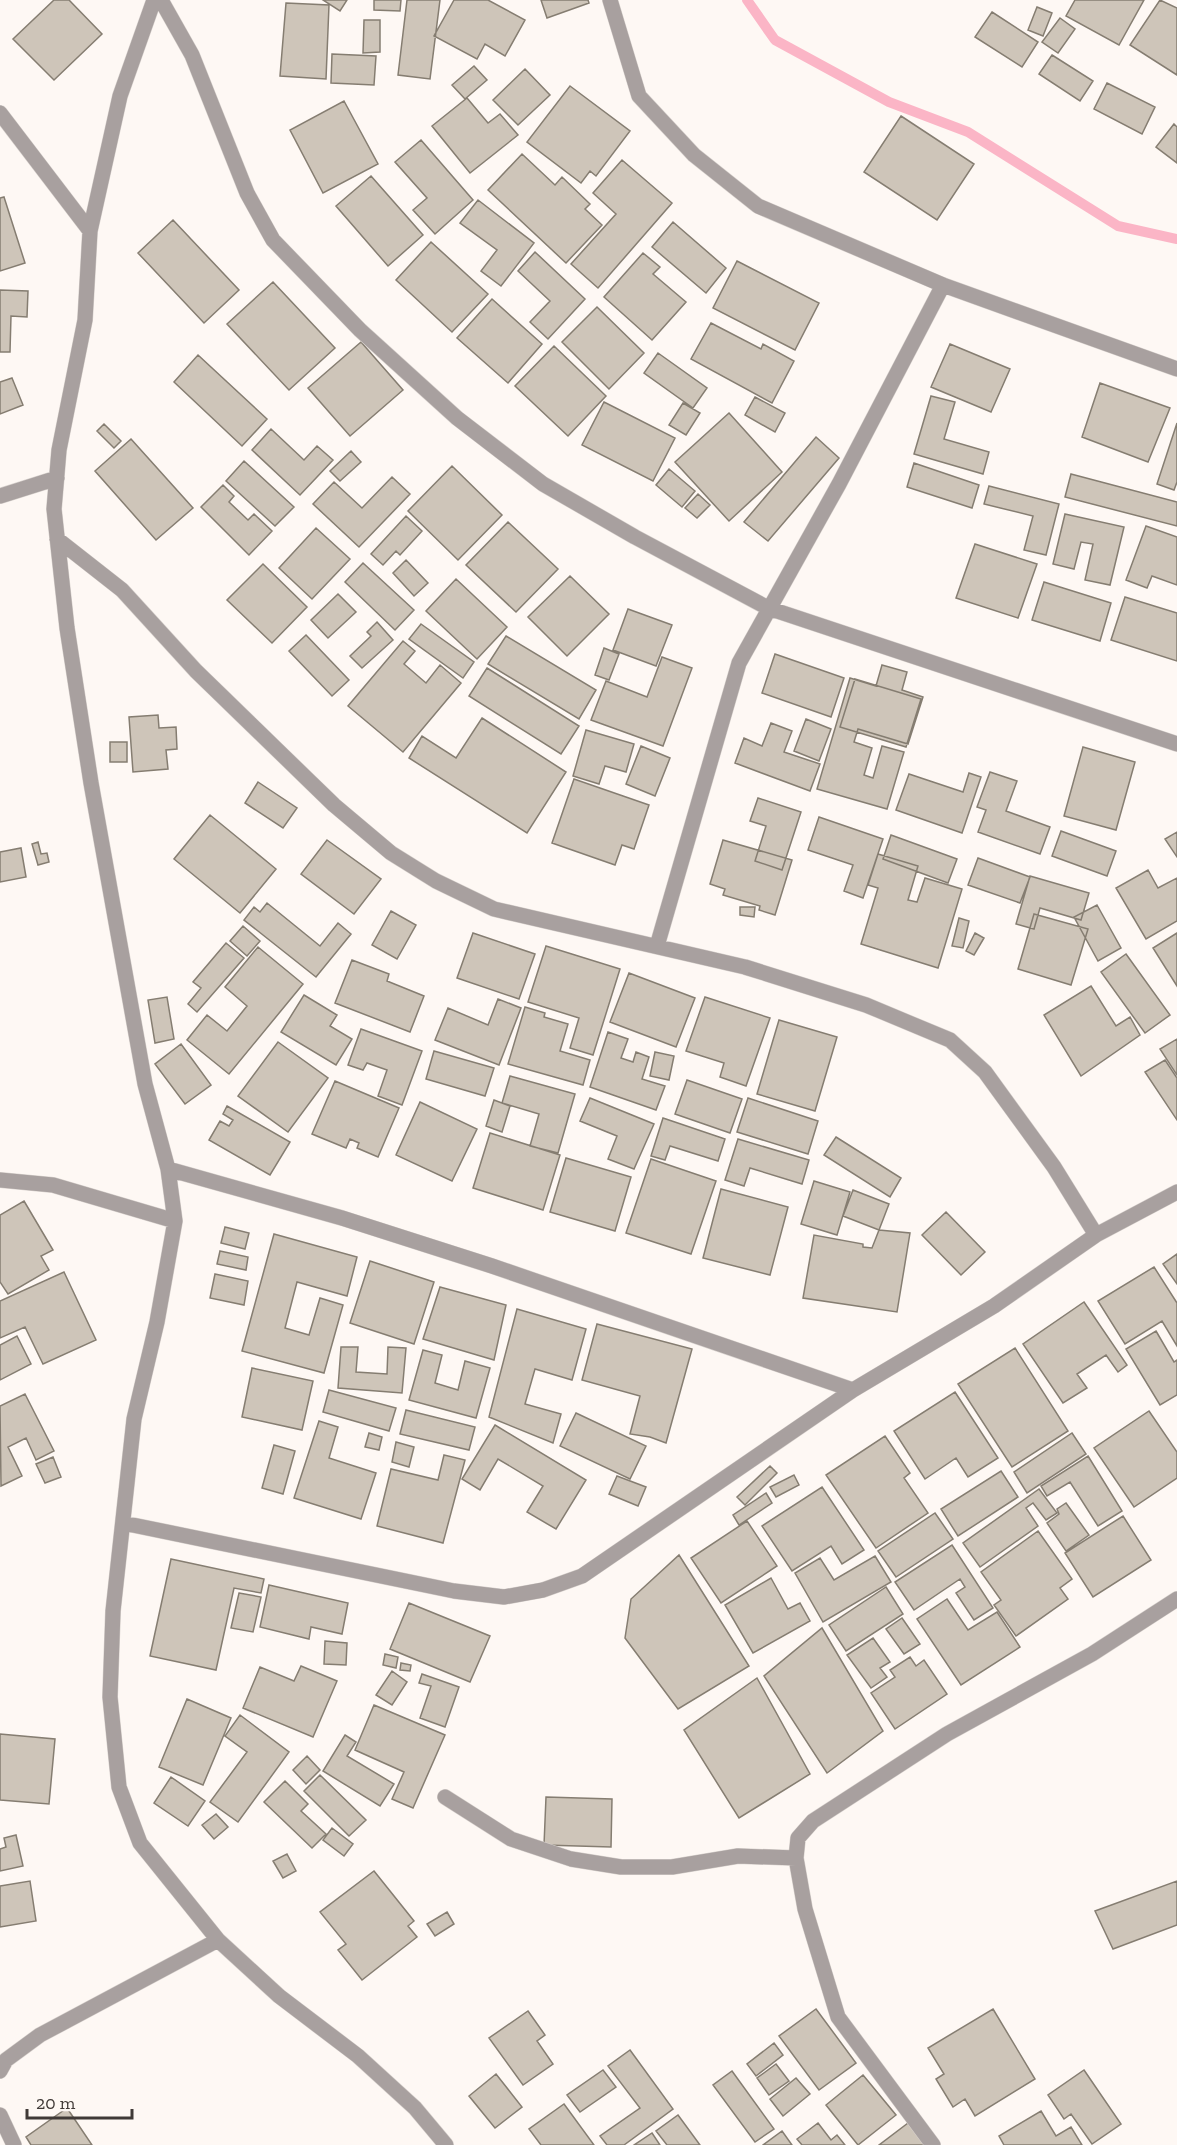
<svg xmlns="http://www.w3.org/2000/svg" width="1177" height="2145" font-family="'Zilla Slab',serif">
<rect width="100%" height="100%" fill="#fef8f4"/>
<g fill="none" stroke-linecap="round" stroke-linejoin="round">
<path stroke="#fbb5c6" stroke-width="10" d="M747 0 775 40 889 102 968 132 1118 226 1177 239"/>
</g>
<path fill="#cec5b9" stroke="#857d71" stroke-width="1.5" d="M54 0H69L102 34 54 80 13 39Z
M323 0H347L340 11Z
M374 0H401L400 11 374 10Z
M407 0H440L430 79 398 75Z
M454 0H488L525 20 505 56 485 44 477 59 434 36Z
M541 0H588L589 3 547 18Z
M1075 0H1144L1119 45 1066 16Z
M1160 0 1177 8V75L1130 45Z
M286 3 329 5 326 79 280 76Z
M1037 7 1052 13 1043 36 1028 30Z
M992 12 1038 42 1022 67 975 37Z
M1060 18 1075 29 1058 53 1042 42Z
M364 20H380V52L363 53Z
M332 54 376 56 374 85 331 83Z
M1052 55 1093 81 1080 101 1039 74Z
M474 66 487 80 465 99 452 85Z
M525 69 550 95 518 125 493 100Z
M1107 83 1155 107 1142 134 1094 109Z
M570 86 630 131 596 176 590 171 581 183 527 142Z
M467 98 488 123 500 114 518 135 470 173 432 126Z
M344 101 378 164 323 193 290 130Z
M901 116 974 164 937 220 864 172Z
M1174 124 1177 127V163L1156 147Z
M421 140 473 200 435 234 413 210 427 198 395 162Z
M522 154 555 185 562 177 590 204 585 209 602 225 566 263 488 190Z
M622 160 672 203 598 288 571 264 616 214 593 193Z
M371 176 423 235 388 266 336 206Z
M4 197 25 263 0 271V198Z
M478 200 534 243 501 286 481 271 497 250 460 223Z
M173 220 239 290 204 323 138 253Z
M673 222 726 268 706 293 652 247Z
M431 242 488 294 452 332 396 280Z
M535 252 585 299 548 339 530 322 550 301 518 271Z
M643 253 660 267 653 274 686 302 652 340 604 297Z
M737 261 819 303 795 350 713 308Z
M273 282 335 348 289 390 227 324Z
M0 290 28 291 27 317 11 316 10 352H0Z
M492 299 542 344 508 383 457 338Z
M597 307 644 353 609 389 562 342Z
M711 323 761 349 763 344 794 361 772 403 691 359Z
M361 342 403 390 350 436 308 388Z
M950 344 1010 369 991 412 931 387Z
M554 346 606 396 568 436 515 386Z
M658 353 707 388 693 408 644 373Z
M198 355 267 419 242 446 174 382Z
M12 378 23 405 0 414V382Z
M1100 383 1170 408 1148 462 1082 437Z
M931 396 955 402 944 439 989 452 983 474 914 454Z
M755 397 785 413 775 432 745 415Z
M604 402 675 438 653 481 582 445Z
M683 403 700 413 686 435 669 425Z
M729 413 782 472 729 521 675 462Z
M1177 423V482L1174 490 1157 484Z
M104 424 121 441 114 448 97 431Z
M271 429 304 460 317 446 333 460 300 495 252 450Z
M816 437 839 458 768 541 744 522Z
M131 439 193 508 156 540 95 471Z
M351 451 361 462 340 481 330 471Z
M244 461 294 507 275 526 226 481Z
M914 463 979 485 972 508 907 487Z
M452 466 502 515 458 560 408 511Z
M669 469 695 491 682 507 656 485Z
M1071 474 1177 502V526L1065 497Z
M392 477 410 494 359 547 313 504 334 482 362 508Z
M223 485 234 496 229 502 248 520 254 514 272 531 249 555 201 507Z
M989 486 1059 504 1046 555 1024 550 1033 516 984 504Z
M698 494 710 505 697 518 685 508Z
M1065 514 1124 527 1110 585 1085 580 1093 544 1081 542 1074 569 1053 564Z
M406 516 422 531 400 555 396 551 383 565 371 554Z
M508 522 558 569 516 612 466 565Z
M1146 526 1177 537V585L1152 576 1147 588 1126 580Z
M316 528 350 559 312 599 279 568Z
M975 544 1037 564 1018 618 956 598Z
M406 560 428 583 414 596 393 573Z
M363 563 414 610 395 630 345 582Z
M263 564 307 607 272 643 227 600Z
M570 576 609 614 567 656 528 617Z
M456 579 507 627 477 659 426 611Z
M1044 582 1111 603 1100 641 1032 620Z
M338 594 356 612 328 638 311 620Z
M1125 597 1177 613V661L1111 640Z
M628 609 672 625 656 666 613 650Z
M377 622 393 640 362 668 350 656 371 636 367 632Z
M421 624 474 662 463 678 409 639Z
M306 635 349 680 332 696 289 651Z
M506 636 596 690 579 719 488 664Z
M403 641 415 651 404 664 426 683 440 665 461 683 403 752 348 706Z
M604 648 619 654 609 680 595 675Z
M775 654 844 678 831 717 762 693Z
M662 657 692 668 663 746 591 720 606 681 647 697Z
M882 665 907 672 902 690 923 697 908 744 858 729 854 742 872 748 864 775 873 778 882 746 904 752 887 809 817 789 850 678 876 686Z
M487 668 579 726 561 754 469 696Z
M855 679 921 699 906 747 840 727Z
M158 715 159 728 176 727 177 749 166 750 168 769 133 772 129 717Z
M482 718 566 772 527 833 409 758 422 736 456 758Z
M806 719 831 729 819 761 794 751Z
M771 723 792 731 784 752 820 764 810 791 735 763 744 738 762 746Z
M586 730 634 744 626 772 605 766 599 784 573 776Z
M110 742H127V762H110Z
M641 746 670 758 655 796 626 784Z
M1083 747 1135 762 1116 830 1064 816Z
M990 772 1017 781 1006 811 1050 827 1040 854 978 832 986 810 977 807Z
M969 773 981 777 962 833 896 810 909 774 963 792Z
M574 779 649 805 634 849 622 845 615 865 552 843Z
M258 782 297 808 283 828 245 803Z
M758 798 801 812 782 870 755 861 766 826 750 821Z
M210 815 276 869 240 913 174 859Z
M819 817 883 839 863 898 844 891 853 865 808 850Z
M1061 831 1116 851 1107 876 1052 856Z
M1177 832V857L1165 839Z
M891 835 957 859 948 883 883 859Z
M327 840 381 879 354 914 301 874Z
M723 840 792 860 775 915 759 910 760 906 723 895 725 889 710 884Z
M38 842 41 854 47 853 49 862 38 865 32 844Z
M21 848 26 877 0 882V852Z
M878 854 918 866 908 900 917 902 925 878 962 889 938 968 861 944 878 888 868 885Z
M978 858 1030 877 1020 903 968 885Z
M1148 870 1158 888 1177 878V921L1146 939 1116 888Z
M1030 876 1089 893 1081 920 1040 908 1034 929 1016 924Z
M267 903 320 946 338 923 351 934 316 977 244 920 254 907 260 912Z
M1097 905 1121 948 1098 961 1074 917Z
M740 907H755L754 917 740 915Z
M391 911 416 925 397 959 372 945Z
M1034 914 1088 929 1071 985 1018 969Z
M959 918 969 921 963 948 952 946Z
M243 926 260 941 247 956 230 941Z
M473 933 535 954 519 999 457 978Z
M975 933 984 938 974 955 966 951Z
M1177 933V986L1153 948Z
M226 943 244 958 197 1012 188 1004 201 988 193 982Z
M546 946 620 969 593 1055 570 1048 579 1018 528 1002Z
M258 947 303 984 229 1074 187 1040 207 1015 227 1031 247 1006 225 987Z
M1126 954 1170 1015 1145 1033 1101 972Z
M352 960 389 974 387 981 424 996 410 1032 335 1003Z
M629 973 695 998 676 1047 610 1022Z
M1091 986 1116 1026 1130 1017 1140 1035 1081 1076 1044 1015Z
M304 995 337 1015 330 1026 352 1039 336 1065 281 1032Z
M167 997 174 1039 155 1043 148 1000Z
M705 997 770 1018 746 1086 720 1077 724 1063 686 1051Z
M498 999 521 1008 499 1065 435 1040 448 1008 488 1025Z
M525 1007 545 1013 544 1017 568 1024 560 1051 590 1060 583 1085 508 1064Z
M779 1020 837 1037 815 1111 757 1094Z
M361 1029 422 1051 402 1105 378 1096 387 1070 367 1063 363 1070 348 1065Z
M608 1032 628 1039 621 1058 633 1062 636 1052 649 1057 642 1079 665 1086 656 1110 590 1087Z
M1177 1039V1075L1160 1049Z
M278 1042 328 1078 288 1132 238 1096Z
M181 1044 211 1085 185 1104 155 1064Z
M434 1051 494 1068 485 1096 426 1079Z
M655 1052 674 1056 669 1080 650 1076Z
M1165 1060 1177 1078V1120L1145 1072Z
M510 1076 575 1094 558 1153 530 1146 539 1114 502 1103Z
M687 1080 742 1099 730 1133 675 1114Z
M335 1081 399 1108 378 1157 357 1148 359 1143 350 1139 346 1148 312 1134Z
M590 1098 654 1124 634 1169 608 1159 617 1136 580 1121Z
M748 1098 818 1121 808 1154 737 1132Z
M494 1100 510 1106 502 1132 486 1126Z
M420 1102 477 1129 452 1181 396 1155Z
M227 1106 290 1142 270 1175 209 1140 220 1121 229 1126 233 1120 223 1114Z
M663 1118 725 1139 718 1161 670 1146 665 1160 651 1156Z
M490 1133 560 1155 543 1210 473 1188Z
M836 1137 901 1178 890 1197 824 1155Z
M738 1139 809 1160 802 1184 750 1168 744 1186 725 1180Z
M566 1158 631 1177 615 1231 550 1212Z
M651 1159 716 1181 691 1254 626 1233Z
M814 1181 850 1192 837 1235 801 1224Z
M721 1189 788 1207 770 1275 703 1258Z
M853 1190 889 1204 879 1230 843 1216Z
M24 1201 53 1250 41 1256 49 1270 8 1294 0 1282V1215Z
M946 1212 985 1252 961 1275 922 1235Z
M225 1227 249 1233 245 1249 221 1243Z
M879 1230 910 1233 897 1312 803 1298 814 1235 863 1244V1247L872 1248Z
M274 1234 357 1257 347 1296 297 1282 285 1328 309 1335 320 1298 343 1305 324 1373 242 1351Z
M220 1251 248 1257 246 1270 217 1264Z
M1177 1254V1284L1163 1264Z
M370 1261 434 1282 414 1344 350 1323Z
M1154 1267 1177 1303V1346L1162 1321 1125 1344 1098 1301Z
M64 1272 96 1340 43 1364 25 1327 0 1338V1301Z
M215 1274 248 1281 244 1305 210 1298Z
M440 1287 506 1305 494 1360 423 1339Z
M1084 1302 1127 1365 1118 1372 1106 1355 1077 1374 1087 1388 1063 1403 1023 1344Z
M517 1309 586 1329 572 1380 535 1369 525 1404 561 1414 553 1443 489 1417Z
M597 1324 692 1349 666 1443 650 1437 630 1434 640 1396 582 1380Z
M1156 1331 1174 1362 1177 1360V1395L1160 1405 1126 1349Z
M17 1336 31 1364 0 1380V1345Z
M341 1347H358L356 1372 387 1374 388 1347 406 1348 402 1393 338 1388Z
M1015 1348 1068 1431 1012 1467 958 1384Z
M423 1350 442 1355 435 1383 458 1390 465 1361 490 1368 476 1418 409 1400Z
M252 1368 313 1381 302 1430 242 1417Z
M329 1390 396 1408 389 1431 323 1412Z
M955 1392 998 1458 968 1477 956 1458 925 1479 894 1431Z
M25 1394 54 1451 36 1460 26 1438 8 1447 22 1476 1 1486 0 1406Z
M406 1410 475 1427 469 1450 400 1434Z
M1149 1411 1177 1452V1478L1134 1507 1094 1448Z
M576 1413 646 1446 630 1479 560 1446Z
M319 1421 338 1427 329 1458 376 1473 361 1519 294 1498Z
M495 1425 586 1480 556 1529 527 1512 543 1486 498 1459 480 1490 462 1479Z
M369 1433 382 1437 379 1450 365 1447Z
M1072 1433 1086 1454 1027 1493 1014 1472Z
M885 1436 910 1473 904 1478 928 1513 876 1548 826 1475Z
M396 1442 414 1447 409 1467 392 1462Z
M274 1445 295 1451 283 1494 262 1488Z
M444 1455 465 1460 443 1543 377 1526 391 1469 438 1480Z
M1088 1456 1122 1511 1098 1526 1070 1482 1047 1496 1041 1486Z
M53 1457 61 1477 45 1483 36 1464Z
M770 1466 777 1473 745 1505 737 1497Z
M1001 1471 1018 1497 958 1536 941 1509Z
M794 1475 799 1485 776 1497 770 1487Z
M617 1476 646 1487 638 1506 609 1494Z
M822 1487 864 1550 842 1564 831 1546 792 1571 762 1526Z
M1039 1489 1057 1513 1046 1520 1033 1503 1026 1508 1038 1526 980 1567 963 1543Z
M766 1493 772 1503 739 1525 733 1515Z
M1066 1503 1089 1535 1066 1551 1047 1523 1059 1514 1057 1509Z
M935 1513 953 1539 896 1577 878 1551Z
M1123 1516 1151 1560 1093 1597 1065 1553Z
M747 1521 777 1566 721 1603 691 1558Z
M1038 1531 1072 1579 1060 1588 1068 1599 1016 1636 994 1605 1001 1600 981 1572Z
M952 1545 993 1608 974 1620 956 1593 965 1587 960 1579 914 1610 895 1582Z
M679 1555 749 1666 678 1709 625 1638 631 1599Z
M875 1556 891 1582 823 1622 795 1573 820 1558 834 1580Z
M171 1559 264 1579 261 1593 234 1588 216 1670 150 1656Z
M771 1578 788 1609 800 1603 810 1621 753 1653 725 1605Z
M269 1585 348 1603 342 1634 311 1627 309 1639 260 1627Z
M886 1587 903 1614 846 1651 829 1625Z
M239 1593 261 1597 253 1632 231 1628Z
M947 1599 968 1630 997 1612 1020 1647 961 1685 917 1619Z
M409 1603 490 1636 470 1682 390 1649Z
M902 1618 920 1644 904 1654 886 1629Z
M822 1628 883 1731 827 1773 764 1676Z
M873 1638 890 1662 880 1668 887 1677 871 1688 847 1655Z
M325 1641 347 1643 346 1665 324 1664Z
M385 1654 398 1657 396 1668 383 1665Z
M910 1657 916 1666 924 1660 947 1694 895 1729 871 1693 895 1677 890 1670Z
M401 1663 411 1665 410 1671 400 1670Z
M301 1666 337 1681 313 1737 243 1708 260 1667 294 1681Z
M392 1671 407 1682 392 1705 376 1695Z
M422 1674 459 1687 445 1727 420 1718 431 1686 419 1683Z
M757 1678 810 1774 739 1818 684 1730Z
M187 1699 231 1718 203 1785 159 1767Z
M374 1705 445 1735 413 1808 392 1799 404 1772 355 1750Z
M240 1715 289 1752 238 1822 210 1802 247 1752 225 1736Z
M0 1734 55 1739 49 1804 0 1800Z
M345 1735 356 1742 347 1756 394 1784 380 1806 323 1771Z
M307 1756 320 1770 306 1784 293 1770Z
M320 1775 366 1820 349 1836 304 1791Z
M171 1777 205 1801 188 1826 154 1803Z
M285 1781 308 1804 301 1811 326 1834 312 1848 264 1802Z
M546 1797 612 1799 611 1847 544 1845Z
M216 1814 228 1827 214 1839 202 1825Z
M332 1828 353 1844 344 1856 323 1840Z
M16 1835 23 1866 0 1871V1849L6 1847 4 1838Z
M287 1854 296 1871 283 1878 273 1861Z
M374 1871 414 1921 408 1926 417 1937 362 1980 338 1950 346 1944 320 1912Z
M30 1881 36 1921 0 1927V1886Z
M1177 1881V1925L1113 1949 1095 1911Z
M447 1912 454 1924 435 1936 427 1924Z
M816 2009 856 2063 819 2090 779 2036Z
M993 2009 1035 2079 975 2116 965 2099 953 2107 936 2079 944 2074 928 2048Z
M528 2011 545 2035 537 2041 553 2064 523 2085 489 2038Z
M774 2043 783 2055 756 2076 747 2064Z
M630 2050 673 2109 624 2145H607L600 2136 640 2108 608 2066Z
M776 2064 789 2081 769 2095 757 2078Z
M603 2070 616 2087 580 2112 567 2095Z
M1084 2070 1121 2124 1092 2144 1071 2114 1064 2119 1048 2095Z
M732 2071 774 2129 755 2142 713 2085Z
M496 2074 522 2107 495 2128 469 2096Z
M863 2075 896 2115 858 2145 826 2105Z
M796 2078 810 2094 783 2116 770 2099Z
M564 2104 594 2145H541L529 2129Z
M67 2108 92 2145H31L26 2137Z
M1041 2111 1056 2136 1071 2127 1082 2145H1004L999 2136Z
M678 2115 700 2145H667L656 2131Z
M912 2120 931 2145H879Z
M818 2123 831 2140 837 2135 845 2145H802L797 2139Z
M782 2131 792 2145H763Z
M652 2133 660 2145H634Z"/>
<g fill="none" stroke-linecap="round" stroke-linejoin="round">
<g stroke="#d8d2ce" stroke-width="16">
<path id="minor" d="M154 0 120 96 90 231 85 320 59 450 54 509 67 628 91 783 145 1084 168 1169 175 1221 157 1322 134 1419 113 1611 110 1697 119 1787 140 1843 218 1940 279 1996 358 2056 415 2108 446 2145
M161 0 192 55 247 193 273 240 360 330 457 418 543 484 635 537 768 608 1177 744
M610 0 639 96 694 155 758 206 943 285 1177 369
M0 113 90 231
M0 496 57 478
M57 539 122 590 196 671 334 805 391 853 436 881 494 909 745 967 866 1005 950 1040 985 1072 1054 1167 1096 1235
M657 946 739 663 839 484 943 285
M168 1169 342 1218 492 1266 853 1390
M0 1180 53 1185 175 1221
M123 1523 454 1591 504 1597 543 1590 582 1576 853 1390 994 1306 1096 1235 1177 1192
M445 1797 511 1839 571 1859 621 1867H672L738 1856 796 1858
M0 2071 6 2060 40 2035 218 1940
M0 2115 14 2145
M933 2145 838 2017 805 1909 796 1858 798 1838 813 1821 947 1734 1092 1654 1177 1599"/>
</g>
<use href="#minor" stroke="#a8a09f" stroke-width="15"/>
</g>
<path d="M27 2109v9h105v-9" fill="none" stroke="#403a37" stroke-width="3"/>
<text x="36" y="2109" font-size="18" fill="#403a37" stroke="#fef8f4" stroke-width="4.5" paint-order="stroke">20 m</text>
</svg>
